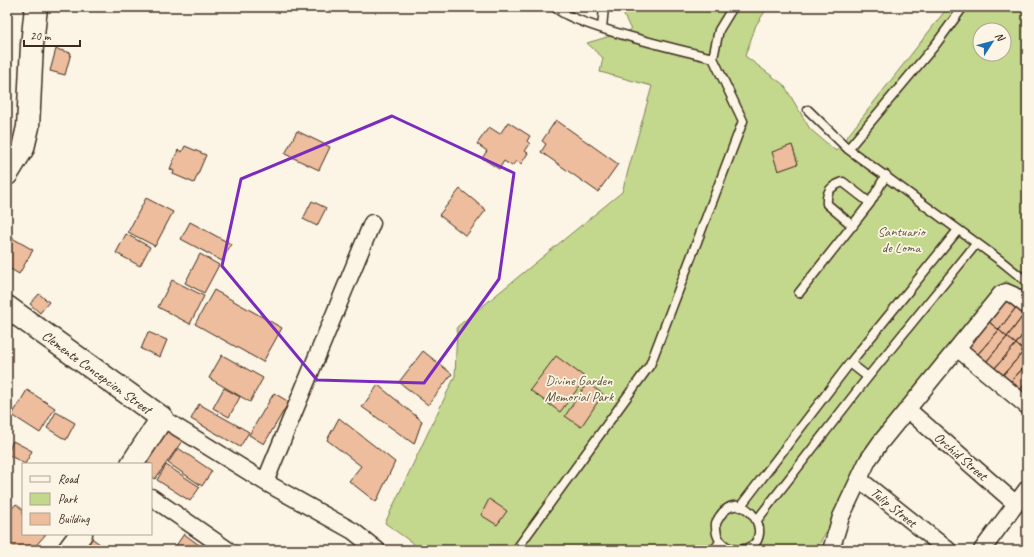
<svg xmlns="http://www.w3.org/2000/svg" width="1034" height="557" font-family="Caveat,sans-serif">
<rect width="100%" height="100%" fill="#fcf5e5"/>
<filter id="ink" filterUnits="userSpaceOnUse"><feTurbulence type="fractalNoise" baseFrequency=".025" numOctaves="2"/><feDisplacementMap in="SourceGraphic" scale="8" xChannelSelector="R" yChannelSelector="G"/><feConvolveMatrix kernelMatrix="1 2 1 2 8 2 1 2 1" color-interpolation-filters="sRGB"/></filter>
<g filter="url(#ink)">
<path fill="#c3d88d" stroke="#7f8156" fill-rule="evenodd" d="M620 7H768L756 25 745 56 784 85 810 129 836 151 948 7H1027V296L1006 281 871 450 816 550H422L385 523 455 376 457 327 622 192 652 86 600 72 603 58 587 43 631 30ZM980 30H1004V54H980Z"/>
<path fill="#edbd9d" stroke="#3b2a1e" d="M56 49 71 53 65 75 50 71Z
M556 120 618 164 598 192 541 152 546 144 542 141Z
M508 122 530 136 527 141 530 144 525 151 528 153 521 164 516 161 512 166 504 161 499 169 482 158 487 151 477 144 489 127 500 134Z
M297 131 330 147 319 170 285 154Z
M792 145 798 164 778 171 772 152Z
M185 146 206 155 194 183 173 174 174 171 170 169 178 150 182 152Z
M460 189 486 210 466 236 439 215Z
M146 198 173 212 155 246 128 232Z
M312 201 326 208 317 226 303 219Z
M190 222 231 244 222 261 181 239Z
M126 234 150 247 140 266 116 253Z
M7 235 33 250 19 274 9 268 7 271Z
M200 254 219 265 204 293 185 283Z
M172 280 204 296 190 324 158 307Z
M214 290 282 328 263 362 195 324Z
M39 294 49 302 40 313 30 304Z
M1007 299 1017 306 999 330 989 322Z
M1017 306 1025 313 1007 337 999 330Z
M1025 313 1027 315V328L1016 344 1007 337Z
M989 322 999 330 977 355 967 347Z
M1027 328V348L1024 351 1016 344Z
M999 330 1007 337 986 362 977 355Z
M148 332 167 340 160 357 141 349Z
M1007 337 1016 344 994 369 986 362Z
M1016 344 1024 351 1002 376 994 369Z
M423 351 452 374 428 405 399 382Z
M1024 351 1027 353V364L1010 382 1002 376Z
M222 355 263 378 250 402 209 378Z
M556 356 586 378 560 412 530 390Z
M1027 364V382L1020 390 1010 382Z
M1027 382V397L1020 390Z
M587 383 603 394 581 427 565 416Z
M378 385 422 421 414 444 362 407Z
M224 388 240 397 229 417 213 408Z
M27 390 55 408 40 433 12 415Z
M274 393 289 402 264 444 249 435Z
M199 404 249 432 240 447 191 419Z
M56 412 75 423 66 440 47 428Z
M339 418 395 462 376 502 349 481 361 466 327 440Z
M170 427 185 437 155 479 151 476V464H144Z
M13 441 32 451 25 464 7 454Z
M178 448 212 471 202 486 168 463Z
M166 465 200 487 190 501 157 480Z
M489 499 507 511 497 525 481 515Z
M16 504 23 510V534H46L32 550H15L7 543V514Z
M184 534 206 550H173Z
M90 537 107 549 106 550H81Z"/>
<g fill="none" stroke-linecap="round" stroke-linejoin="round">
<g stroke="#3b2a1e" stroke-width="11">
<path id="lane" d="M555 7C571 25 684 51 713 58
M602 28 604 7
M808 110 848 149 1001 261 1027 282
M848 149 936 44 963 7
M853 226 827 204C826 191 831 186 843 182L870 203
M799 293 870 203 886 175
M850 363 868 377
M740 507 850 363 958 230
M757 520 868 377 976 244
M516 550 650 365 743 121 713 58 719 30 733 7
M714 550 720 542
M735 550C721 546 715 538 716 523 739 474 785 544 740 550"/>
</g>
<g stroke="#3b2a1e" stroke-width="19">
<path id="street" d="M957 348 1027 406
M907 409 1016 504
M162 418 265 482 353 531 377 550
M860 480 948 550
M265 482 372 223
M151 497 228 550
M831 550 841 517 868 460 880 443 1001 294 1006 292 1013 295 1027 306
M982 550 1027 489"/>
</g>
<g stroke="#3b2a1e" stroke-width="25">
<path id="secondary" d="M7 174 23 148 28 127 32 45 36 7
M7 307 162 418 132 464
M69 550 81 534"/>
</g>
<use href="#lane" stroke="#fcf5e5" stroke-width="8"/>
<use href="#street" stroke="#fcf5e5" stroke-width="16"/>
<use href="#secondary" stroke="#fcf5e5" stroke-width="22"/>
</g>
</g>
<path fill="none" stroke="#7b2cbf" stroke-width="3" stroke-linejoin="round" d="M392 116 514 173 499 279 424 383 317 380 222 266 241 179Z"/>
<g text-anchor="middle" stroke-width="3.5" stroke-linejoin="round" paint-order="stroke">
<g font-size="14" fill="#5d563a" stroke="#fcf5e5">
<text x="901" y="236">Santuario<tspan x="901" dy="16">de Loma</tspan></text>
<text x="579" y="385">Divine Garden<tspan x="579" dy="16">Memorial Park</tspan></text>
</g>
<g font-size="14" fill="#3b2a1e" stroke="#fcf5e5">
<text transform="translate(97 372) rotate(36)" y="5">Clemente Concepcion Street</text>
<text transform="translate(961 456) rotate(41)" y="5">Orchid Street</text>
<text transform="translate(894 507) rotate(39)" y="5">Tulip Street</text>
</g>
</g>
<rect width="1034" height="557" fill="none" stroke="#fcf5e5" stroke-width="24"/>
<rect x="12" y="12" width="1010" height="533" fill="none" stroke="#3b2a1e" stroke-width="1.5" filter="url(#ink)"/>
<rect x="22" y="463" width="130" height="72" fill="#fcf5e5" stroke="#afa495"/>
<rect x="30" y="476" width="20" height="6" fill="#fcf5e5" stroke="#afa495"/>
<text x="58" y="483" font-size="12" fill="#3b2a1e">Road</text>
<rect x="30" y="493" width="20" height="12" fill="#c3d88d" stroke="#afa495"/>
<text x="58" y="503" font-size="12" fill="#3b2a1e">Park</text>
<rect x="30" y="513" width="20" height="12" fill="#edbd9d" stroke="#afa495"/>
<text x="58" y="523" font-size="12" fill="#3b2a1e">Building</text>
<g transform="translate(992 42) rotate(54)"><circle r="19" fill="#fcf5e5" stroke="#afa495"/>
<path d="M0-3L7 15L0 10L-7 15Z" fill="#1f6fb2"/>
<text y="-6" font-size="11" font-weight="bold" text-anchor="middle" fill="#3b2a1e">N</text>
</g>
<path d="M24 40v6h56v-6" fill="none" stroke="#3b2a1e" stroke-width="2"/>
<text x="30" y="40" font-size="12" fill="#3b2a1e" stroke="#fcf5e5" stroke-width="3" paint-order="stroke">20 m</text>
</svg>
